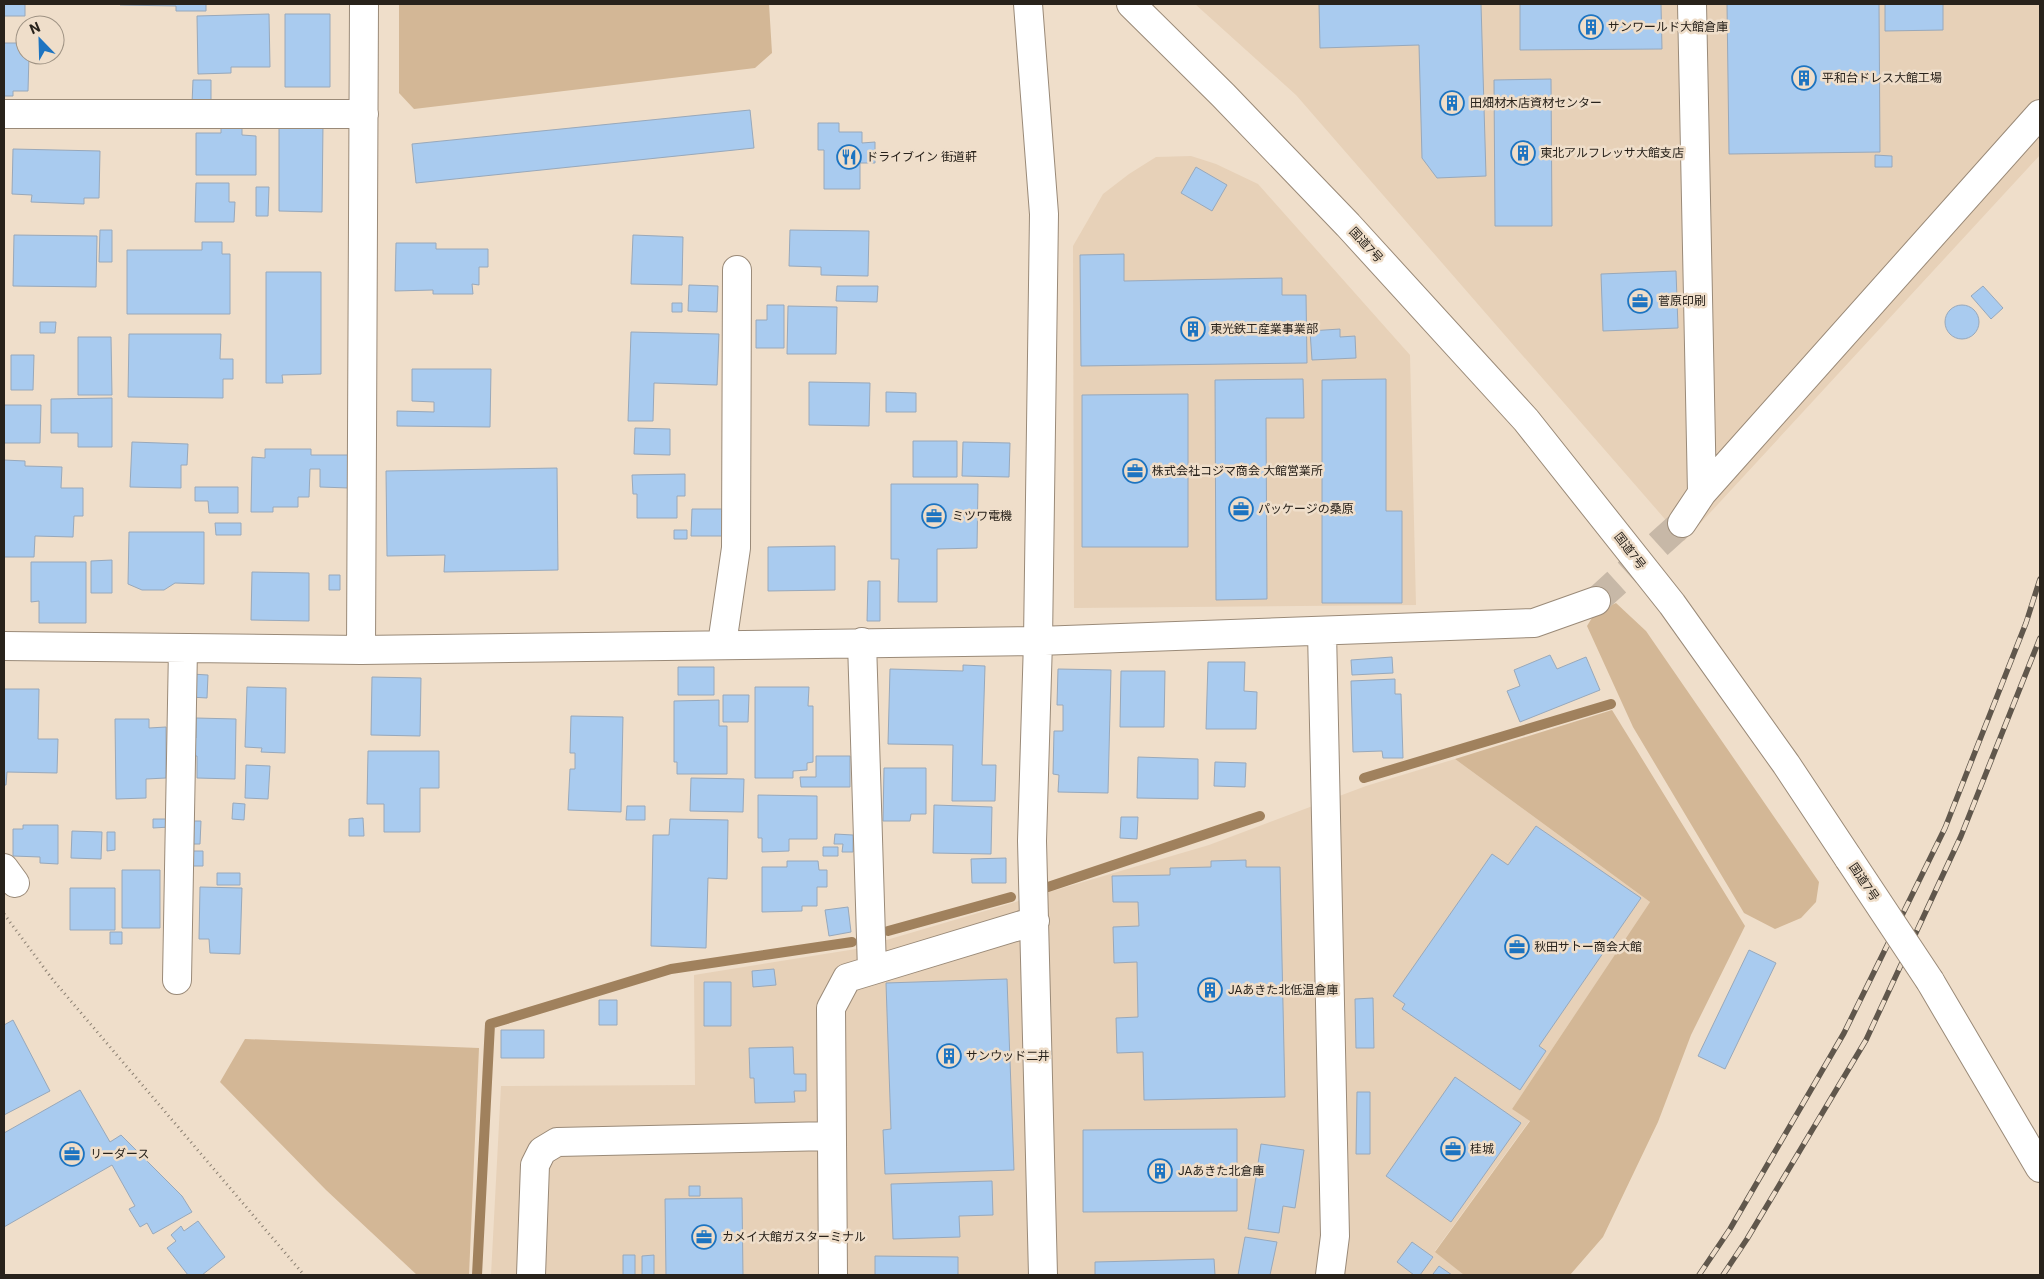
<svg xmlns="http://www.w3.org/2000/svg" width="2044" height="1279" font-family="Roboto,'Noto Sans JP',sans-serif">
<rect width="100%" height="100%" fill="#efdeca"/>
<path fill="#e7d1b8" d="M1195 4H2040V155L1684 541 1296 95Z
M1191 156 1216 164 1258 184 1410 355 1416 605 1074 608 1073 246 1103 194 1129 174 1156 157Z
M1455 759 1650 902 1512 1109 1530 1120 1435 1251 1464 1275H491L501 1086 695 1085 694 975 856 949 1209 845 1366 786Z"/>
<path fill="#d3b796" d="M399 4H769L772 53 755 68 414 109 399 93Z
M1616 603 1646 631 1819 882 1816 902 1801 918 1775 929 1744 913 1633 727 1587 626 1595 613Z
M1612 710 1745 926 1691 1035 1658 1122 1603 1237 1570 1275H1464L1435 1252 1530 1121 1512 1109 1650 902 1455 759Z
M245 1039 479 1048 469 1275H417L326 1190 220 1082Z"/>
<g fill="none" stroke-linecap="round" stroke-linejoin="round">
<path stroke="#a0815d" stroke-width="10" d="M1364 778 1611 704
M1048 887 1260 816
M888 931 1011 897
M477 1275 490 1024 671 969 852 942"/>
</g>
<path fill="#a9cbef" stroke="#98a8ba" d="M4 4H25V16H4Z
M120 4H206V11H176V6L120 5Z
M1319 4H1481L1486 176 1437 178 1422 158 1419 45 1320 48Z
M1520 4H1661L1662 49 1520 50Z
M1727 4H1879L1880 152 1729 154Z
M1885 4H1943V30L1885 31Z
M269 14 270 67H231V73L198 74 197 16Z
M285 14H330V87H285Z
M4 43H25V55H29L28 91H13V96H4Z
M1551 79 1552 226H1495L1494 80Z
M193 80H211V104H192Z
M750 110 754 148 416 183 412 144Z
M818 123H839V132H862V143L875 142V163H860V189H824V150H818Z
M279 124H323L322 212 279 211Z
M221 127H242V135L256 136V175H196V133H221Z
M13 149 100 151 99 198H84V204L31 202 32 195 12 194Z
M1875 155 1892 156V167H1875Z
M1196 167 1227 185 1212 211 1181 193Z
M196 183H229V202H235L234 222H195Z
M256 187H269L268 216H256Z
M100 230H112V262H99Z
M790 230 869 231 868 276 821 275V267L789 266Z
M14 235 97 236 96 287 13 286Z
M633 235 683 237 682 285 631 284Z
M202 242H222V254H230V314H127V250H202Z
M396 243H436V249H488V267H479V285L472 284 473 294H433V290L395 291Z
M1124 254V281L1282 278V295H1306L1307 363 1081 366 1080 255Z
M1676 271 1678 328 1603 331 1601 274Z
M266 272H321V374L282 375 283 383H266Z
M689 285 718 286 717 312 688 311Z
M837 286H878L877 302 836 301Z
M1983 286 2003 308 1991 319 1971 296Z
M672 303H682V312H672Z
M1945 322a17 17 0 1 1 34 0a17 17 0 1 1-34 0Z
M767 305H784V348H756V320H767Z
M788 306 837 307 836 354H787Z
M40 322H56L55 333H40Z
M1340 329V337L1355 336 1356 358 1312 360 1310 331Z
M631 332 719 334 717 385 654 383 653 421H628Z
M129 334H221L220 359H233V379H223V398L128 397Z
M78 337H111L112 395H78Z
M11 355H34L33 390H11Z
M412 369H491L490 427 397 426V411L434 412V402L412 401Z
M1303 379 1304 418H1266L1267 599 1216 600 1215 380Z
M1386 379V511H1402V603H1322V380Z
M809 382 870 383 869 426 809 425Z
M886 392 916 393V412H886Z
M1188 394V547H1082V395Z
M112 398V447H78V433H51V399Z
M4 405H41L40 443H4Z
M635 428 670 429V455L634 454Z
M913 441H957V477H913Z
M132 442 188 444 187 465H181V488L130 487Z
M963 442 1010 443 1009 477 962 476Z
M265 449H311V455H349V488L320 487V469H310L309 497H298V507H273V512H251L252 457 265 458Z
M4 460 25 461V466L62 467 61 488H83V516H74L73 537 35 536 34 557H4Z
M557 468 558 570 444 572 445 555 387 556 386 471Z
M685 474V496H677V518H637V494H633L632 475Z
M891 484H978L977 548 937 549V602H898L899 559H891Z
M195 487H238V513H209L208 501H195Z
M692 509H722V536H691Z
M215 523H241V535H216Z
M674 530H687V539H674Z
M129 532H204V584L175 583 164 590H142L128 584Z
M835 546V590L768 591V547Z
M112 560V593H91V561Z
M31 562H86V623H39V601L31 602Z
M252 572 309 573V621L251 620Z
M329 575H340V590H329Z
M868 581H880V621H867Z
M1550 655 1557 669 1586 657 1600 690 1520 722 1507 691 1520 686 1514 670Z
M1392 657 1393 673 1352 675 1351 660Z
M1208 662H1245L1244 691 1257 692 1256 729H1206Z
M963 665 985 666 982 765H996L995 801H952L953 745 888 744 890 669 963 671Z
M678 667H714V695H678Z
M1058 669 1111 670 1108 793 1058 792 1059 775 1053 774 1054 731H1063V705H1057Z
M1121 671H1165L1164 727H1120Z
M191 674 208 675 207 698 190 697Z
M372 677 421 678 420 736 371 735Z
M1395 679V694H1401L1403 758H1383L1382 751 1353 752 1351 681Z
M247 687 286 688 285 753 261 752 262 748 245 747Z
M755 687H809L808 706H813V762L807 763V770L793 771V778H755Z
M4 689H39L38 739H58L57 773 7 772 6 785H4Z
M723 695H749L748 722H723Z
M719 700V726H727V774H677V762H674V701Z
M571 716 623 717 621 812 568 810 570 769H575V753H570Z
M196 718 236 719 235 779 197 778V756H189V738H196Z
M115 719H149V728L166 727V778L146 779V798L116 799Z
M368 751H439V788H420V832H384V804H367Z
M816 756H850V787H801L800 777H816Z
M1138 757 1198 759V799L1137 798Z
M1215 762 1246 763 1245 787 1214 786Z
M246 765 270 766 268 799 245 798Z
M884 768H926V814H911L910 821H883Z
M691 778 744 779 743 812 690 811Z
M758 795 817 796V839H789V851L762 852V838H758Z
M233 803 245 804 244 820 232 819Z
M934 805 992 807 991 854 933 853Z
M627 806H645V820H626Z
M1121 817H1138L1137 839 1120 838Z
M363 818 364 836H349V819Z
M153 819H170V827L153 828Z
M670 819 728 820 727 879 708 878 706 948 651 946 653 835H669Z
M189 821H201L200 844H188Z
M23 825H58V864L40 863V857L13 856V829H23Z
M1536 826 1641 898 1539 1046 1546 1051 1520 1090 1402 1009 1405 1004 1393 996 1492 854 1508 865Z
M72 831 102 832 101 859 71 858Z
M107 832H115V850L107 851Z
M835 834 853 835V852H842L843 844H834Z
M823 847H838V856H823Z
M191 851H203V866H191Z
M1006 858V883H972L971 859Z
M1246 860V867H1280L1285 1097 1144 1100 1143 1052 1117 1053 1116 1018 1138 1017 1137 962 1114 963 1113 927 1139 926 1138 902H1113L1112 876 1170 875V868L1211 867V861Z
M787 861H818L819 870H827V887H817V906H802V911L762 912V867H787Z
M122 870H160V928H122Z
M217 873H240V885H217Z
M200 887 242 888 240 954 210 953 209 939H199Z
M70 888H115V930H70Z
M848 907 851 932 829 936 825 910Z
M110 932H122V944H110Z
M1749 950 1776 963 1725 1069 1698 1056Z
M774 969 776 985 753 987 752 971Z
M1007 979 1014 1170 885 1174 883 1130 891 1129 886 983Z
M704 982H731V1026H704Z
M1373 998 1374 1048H1356L1355 999Z
M599 1000H617V1025H599Z
M13 1020 50 1091 4 1115V1025Z
M501 1030H544V1058H501Z
M793 1047 794 1074H806V1091H794L795 1102 755 1103 754 1078H750L749 1048Z
M1455 1077 1521 1123 1451 1222 1386 1176Z
M80 1090 110 1142 121 1135 182 1196 192 1212 153 1234 147 1223 140 1227 129 1209 135 1206 112 1165 4 1227V1133Z
M1357 1092H1370V1154H1356Z
M1237 1129V1211L1083 1212V1130Z
M1261 1144 1304 1150 1295 1208 1283 1206 1279 1233 1248 1229Z
M992 1181 993 1215 959 1216 960 1237 893 1239 891 1184Z
M689 1186H700V1196H689Z
M742 1198 743 1275H666L665 1199Z
M198 1221 225 1257 202 1275H188L167 1248 176 1241 171 1235 181 1226 184 1231Z
M1245 1237 1277 1242 1270 1275H1238Z
M1412 1242 1433 1257 1420 1275H1414L1397 1262Z
M623 1255H635V1275H623Z
M654 1255V1275H642V1256Z
M875 1256 958 1257V1275H875Z
M1214 1259 1215 1275H1095V1262Z
M1439 1266 1452 1275H1435L1433 1274Z"/>
<g fill="none" stroke-linecap="round" stroke-linejoin="round">
<path stroke="#c7b8a7" stroke-width="28" stroke-dasharray="28 14" stroke-linecap="butt" d="M1596 601 1682 523"/>
<g stroke="#9a8a78" stroke-width="30">
<path id="minor" d="M1028 4 1044 214 1038 641 1032 841 1043 1275
M1692 4 1702 493
M4 114H364
M1682 523 1702 493 2040 114
M1322 631 1335 1236 1330 1275
M862 642 872 970
M722 644 736 548 737 270
M4 646 361 650 1038 641 1534 623 1596 601
M361 650 364 4
M4 868 15 883
M177 980 183 648
M531 1275 535 1165 542 1151 557 1142 832 1136
M833 1275 831 1008 847 978 1035 921"/>
</g>
<g stroke="#9a8a78" stroke-width="30">
<path id="highway" d="M1131 4 1223 95 1348 225 1526 420 1672 604 1786 764 1849 859
M1930 981 2040 1168"/>
</g>
<path stroke="#8a7f71" stroke-width="3" stroke-dasharray="1 4" stroke-linecap="butt" d="M4 914 53 980 304 1275"/>
<use href="#minor" stroke="#fff" stroke-width="28"/>
<use href="#highway" stroke="#fff" stroke-width="28"/>
<g stroke="#60574c" stroke-width="5.5">
<path id="rail" d="M1699 1275 1730 1229 1844 1033 1945 828 2026 623 2040 579
M1723 1275 1747 1239 1866 1040 1961 836 2040 638"/>
</g>
<use href="#rail" stroke="#efdeca" stroke-width="4" stroke-dasharray="11" stroke-linecap="butt"/>
<g stroke="#9a8a78" stroke-width="30" stroke-linecap="butt">
<path id="highway-bridge" d="M1849 859 1930 981"/>
</g>
<use href="#highway-bridge" stroke="#fff" stroke-width="28"/>
</g>
<defs>
<g id="building-ring" transform="scale(1.25)"><circle r="9.5" fill="#efdeca" stroke="#1d74c1" stroke-width="1.5"/><path d="M-4-6H4V6H1V3H-1V6H-4ZM-2.5-4.3h1.7v1.8h-1.7ZM.8-4.3h1.7v1.8H.8ZM-2.5-1h1.7V.8h-1.7ZM.8-1h1.7V.8H.8Z" fill="#1d74c1"/></g>
<g id="restaurant-ring" transform="scale(1.25)"><circle r="9.5" fill="#efdeca" stroke="#1d74c1" stroke-width="1.5"/><path d="M-5-6h1v4h1v-4h1v4h1v-4h1v5L-1.5 .5V6h-2V.5L-5-1ZM5-6V6H3V1.5H1.5Q1.5-4 5-6Z" fill="#1d74c1"/></g>
<g id="office-ring" transform="scale(1.25)"><circle r="9.5" fill="#efdeca" stroke="#1d74c1" stroke-width="1.5"/><path d="M-6-3h4V-5.5h4V-3h4V5H-6ZM-1-4.5V-3h2v-1.5ZM-6 0V1H6V0Z" fill="#1d74c1"/></g>
</defs>
<g fill-rule="evenodd">
<use href="#building-ring" x="1591" y="27"/>
<use href="#building-ring" x="1804" y="78"/>
<use href="#building-ring" x="1452" y="103"/>
<use href="#building-ring" x="1523" y="153"/>
<use href="#restaurant-ring" x="849" y="157"/>
<use href="#office-ring" x="1640" y="301"/>
<use href="#building-ring" x="1193" y="329"/>
<use href="#office-ring" x="1135" y="471"/>
<use href="#office-ring" x="1241" y="509"/>
<use href="#office-ring" x="934" y="516"/>
<use href="#office-ring" x="1517" y="947"/>
<use href="#building-ring" x="1210" y="990"/>
<use href="#building-ring" x="949" y="1056"/>
<use href="#office-ring" x="1453" y="1149"/>
<use href="#office-ring" x="72" y="1154"/>
<use href="#building-ring" x="1160" y="1171"/>
<use href="#office-ring" x="704" y="1237"/>
</g>
<g text-anchor="middle" stroke-width="5" stroke-linejoin="round" paint-order="stroke">
<g font-size="12" fill="#28221b" stroke="#efdeca" text-anchor="start">
<text x="1608" y="31">サンワールド大館倉庫</text>
<text x="1822" y="82">平和台ドレス大館工場</text>
<text x="1470" y="107">田畑材木店資材センター</text>
<text x="1540" y="157">東北アルフレッサ大館支店</text>
<text x="866" y="161">ドライブイン 街道軒</text>
<text x="1658" y="305">菅原印刷</text>
<text x="1210" y="333">東光鉄工産業事業部</text>
<text x="1152" y="475">株式会社コジマ商会 大館営業所</text>
<text x="1258" y="513">パッケージの桑原</text>
<text x="952" y="520">ミツワ電機</text>
<text x="1534" y="951">秋田サトー商会大館</text>
<text x="1228" y="994">JAあきた北低温倉庫</text>
<text x="966" y="1060">サンウッド二井</text>
<text x="1470" y="1153">桂城</text>
<text x="90" y="1158">リーダース</text>
<text x="1178" y="1175">JAあきた北倉庫</text>
<text x="722" y="1241">カメイ大館ガスターミナル</text>
</g>
<g font-size="12" fill="#28221b" stroke="#efdeca">
<text transform="translate(1366 245) rotate(47)" y="4">国道7号</text>
<text transform="translate(1630 551) rotate(52)" y="4">国道7号</text>
<text transform="translate(1864 882) rotate(56)" y="4">国道7号</text>
</g>
</g>
<rect width="2044" height="1279" fill="none" stroke="#28221b" stroke-width="10"/>
<g transform="translate(40 40) rotate(337)"><circle r="24" fill="#efdeca" stroke="#9f9384"/>
<path d="M0-4L9 19L0 12L-9 19Z" fill="#1d74c1"/>
<text y="-8" font-size="14" font-weight="bold" text-anchor="middle" fill="#28221b">N</text>
</g>
</svg>
